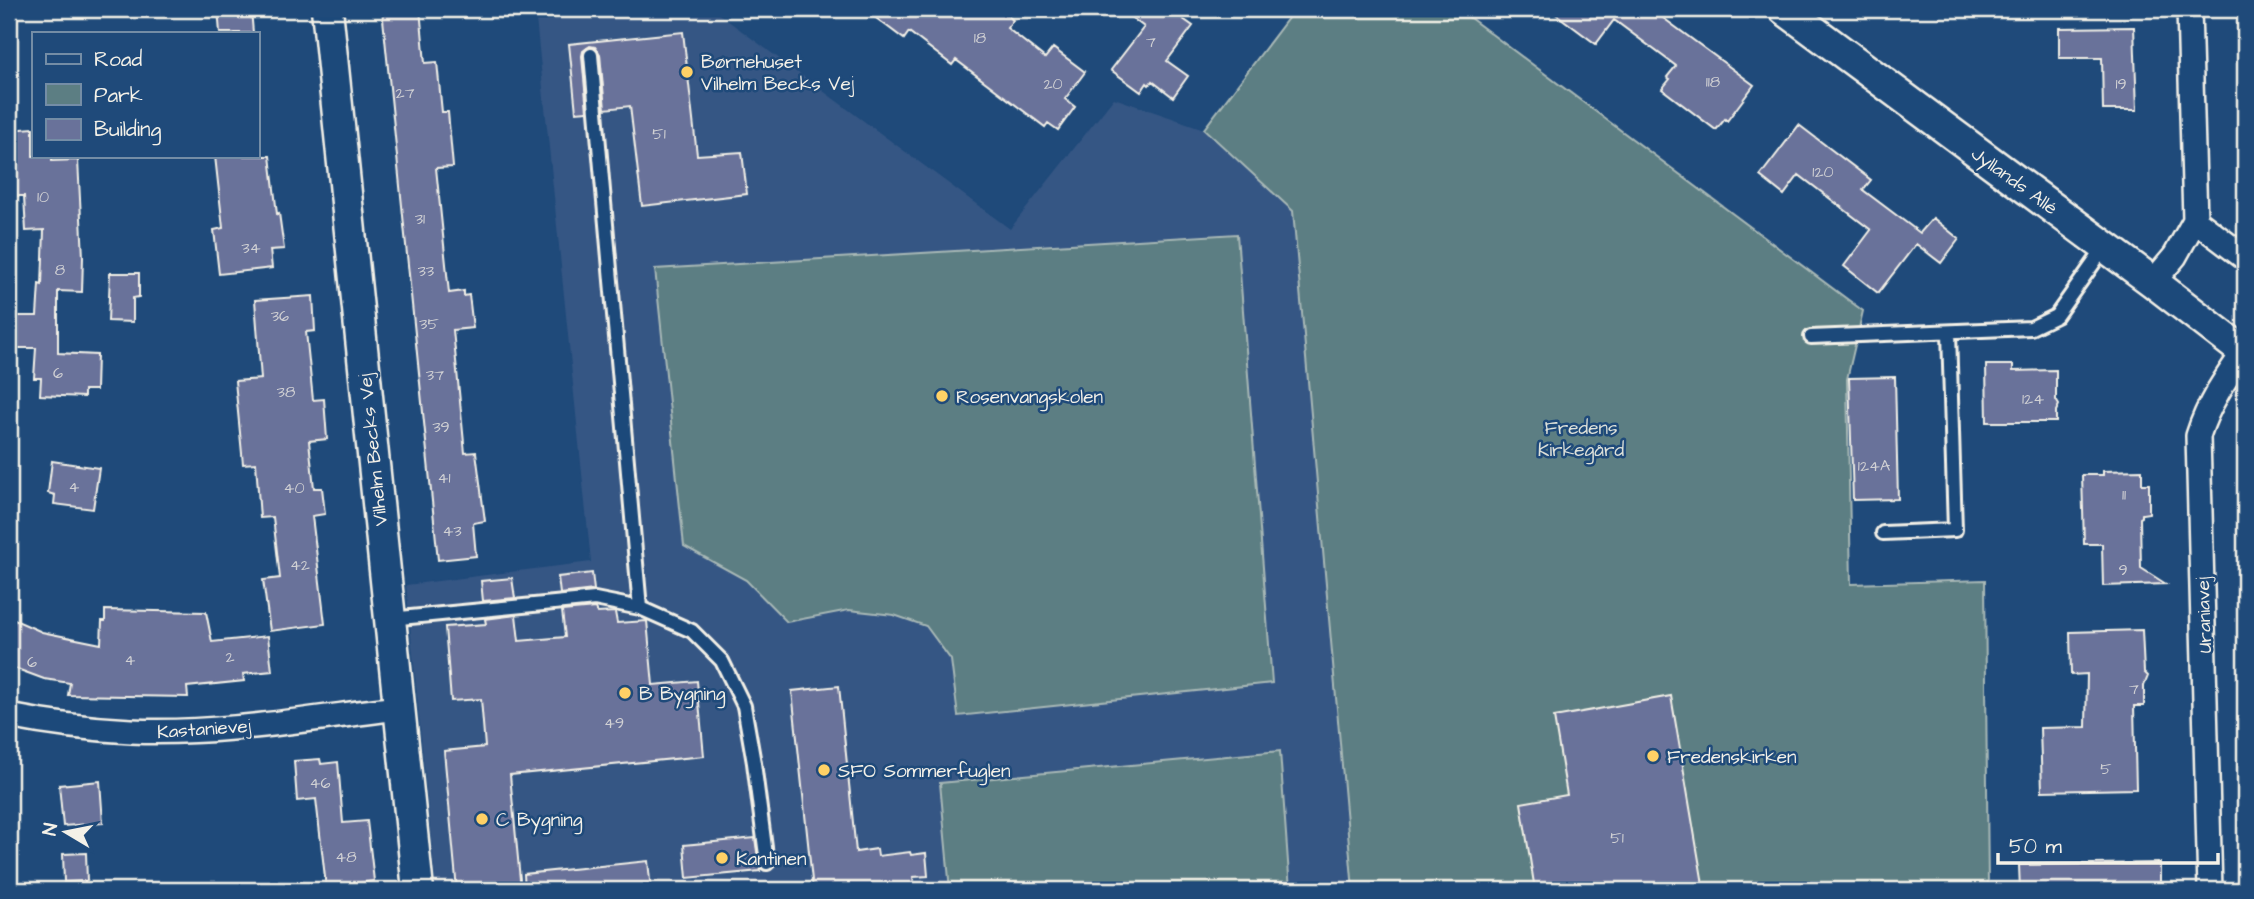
<svg xmlns="http://www.w3.org/2000/svg" width="2254" height="899" font-family="'Architects Daughter',sans-serif">
<rect width="100%" height="100%" fill="#1f4a7a"/>
<filter id="ink" filterUnits="userSpaceOnUse"><feTurbulence type="fractalNoise" baseFrequency=".0143" numOctaves="2"/><feDisplacementMap in="SourceGraphic" scale="14" xChannelSelector="R" yChannelSelector="G"/><feConvolveMatrix kernelMatrix="1 2 1 2 8 2 1 2 1" color-interpolation-filters="sRGB"/></filter>
<g filter="url(#ink)">
<path fill="#355684" d="M535 9H712L1010 229 1114 98 1204 129 1293 211 1353 890H436L406 585 591 562Z"/>
<path fill="#5c7e83" stroke="#a8b8b6" stroke-width="2" d="M1295 9H1458L1863 311 1847 379 1851 584 1985 580 1988 890H1353L1293 211 1204 129Z
M1237 234 1272 683 958 716 951 660 926 626 894 615 849 610 787 622 746 580 684 546 655 269Z
M1280 751 1290 890H950L940 783Z"/>
<path fill="#69729a" stroke="#f4f1e8" stroke-width="2" d="M218 9H251L253 33H220Z
M382 9H420L425 63 437 62 442 112H448L453 167 436 168 449 293 464 291V296L469 295 473 328 453 330 465 453 476 452 485 521 473 523 476 556 438 560Z
M864 9H998L1013 20 1007 28 1045 58 1053 48 1085 72 1065 99 1075 107 1058 130 1048 123 1045 127 956 60 952 65 909 32 904 39Z
M1120 9H1169L1193 26 1167 61 1188 76 1173 97 1152 81 1149 85 1147 83 1141 92 1111 70 1144 27Z
M1549 9H1651L1754 85 1727 121 1725 119 1716 130 1662 89 1670 79 1667 77 1676 66 1614 20 1596 44Z
M2134 27 2137 110H2103L2102 58H2059V28Z
M683 32 697 155 742 152 747 194 642 206 630 106 605 109 600 54 595 47 590 46 583 51 582 56 587 111 576 112 569 44Z
M1799 125 1871 180 1863 190 1920 233 1933 218 1959 239 1941 263 1916 244 1878 293 1844 266 1871 230 1799 175 1784 195 1760 176Z
M33 128V156H52V161L78 160 83 257 82 292 58 291V353L97 355 96 390H84V397L40 395 41 378H34L36 348H16L17 316H37L39 284 42 285 44 230 26 231 24 196H17L15 177 9 178V153H12L10 130Z
M215 156H270L277 214 279 213 284 249 270 250 272 268 219 274 214 230 223 228Z
M110 273H139V297L133 298V322L108 321Z
M313 296 315 331 306 332 313 400 324 399 327 439 309 441 314 488H322L325 514 312 516 325 624 270 631 263 580 280 578 273 517 260 518 256 463 243 464 235 381 261 379 255 300Z
M1986 365H2013V371L2056 370V400L2059 405 2056 411V422H1987Z
M1895 377 1898 499 1853 500 1849 378Z
M52 461 99 468 93 509 54 504 55 495 48 493Z
M2142 470V484H2149V513L2142 514V517L2140 518 2141 568 2166 584 2103 586 2102 544H2084L2082 475H2103V471Z
M592 573 594 590 560 594 558 577Z
M512 578 515 598 483 601 481 581Z
M595 608 597 613 615 612 617 623 647 621 653 685 697 681 704 756 510 775 521 890H457L444 751 485 747 481 699 451 701 445 627 486 624 485 619 516 615 519 641 565 637 562 611Z
M105 610 206 612 212 642 268 636 272 671 243 674 244 681 187 687 188 697 68 695 70 683 44 679 9 666V635L15 620 42 632 101 644 102 621H105Z
M2142 630 2144 672 2148 676 2144 686V706H2134L2136 789 2042 791 2040 728 2086 727 2087 674 2071 675 2070 632Z
M839 686 856 852 877 849 878 856 910 852 911 855 926 853 928 876 913 877 914 884 859 890H813L792 691Z
M1671 696 1704 890H1535L1521 803 1567 795 1554 717Z
M320 759 321 764 338 762 343 823 367 821 374 881 352 884 353 890H328V886H326L316 799 297 801 294 761Z
M100 781 103 823 63 826 59 785Z
M755 838 760 871 687 878 684 845Z
M86 853 87 881 64 882 63 854Z
M648 861 651 890H525L524 874Z
M2160 863V890H2020L2019 865Z"/>
<g fill="none" stroke-linecap="round" stroke-linejoin="round">
<g stroke="#f4f1e8" stroke-width="18">
<path id="service" d="M591 55 640 608
M1811 337 2031 328 2056 316 2105 247
M1883 533 1955 530 1949 332
M390 619 595 599 640 608 692 631 722 661 744 706 754 763 767 863"/>
</g>
<g stroke="#f4f1e8" stroke-width="28">
<path id="minor" d="M2195 220 2245 258
M2153 282 2175 256 2195 220 2189 9
M9 716C49 724 90 729 131 731 218 735 313 718 399 708
M2210 890 2198 436C2208 404 2225 379 2244 352"/>
</g>
<g stroke="#f4f1e8" stroke-width="35">
<path id="tertiary" d="M327 9 418 890
M1784 9 2153 282 2245 353"/>
</g>
<use href="#service" stroke="#1f4a7a" stroke-width="12"/>
<use href="#minor" stroke="#1f4a7a" stroke-width="23"/>
<use href="#tertiary" stroke="#1f4a7a" stroke-width="30"/>
</g>
</g>
<g fill="#ffd166" stroke="#1f4a7a" stroke-width="2.5">
<circle cx="687" cy="72" r="7"/>
<circle cx="942" cy="396" r="7"/>
<circle cx="625" cy="693" r="7"/>
<circle cx="1653" cy="756" r="7"/>
<circle cx="824" cy="770" r="7"/>
<circle cx="482" cy="819" r="7"/>
<circle cx="722" cy="858" r="7"/>
</g>
<g text-anchor="middle" stroke-width="5" stroke-linejoin="round" paint-order="stroke">
<g font-size="16" fill="#d1d1d4">
<text x="980" y="43">18</text>
<text x="1151" y="47">7</text>
<text x="1713" y="87">118</text>
<text x="1053" y="89">20</text>
<text x="2121" y="89">19</text>
<text x="405" y="98">27</text>
<text x="659" y="139">51</text>
<text x="1823" y="177">120</text>
<text x="43" y="202">10</text>
<text x="420" y="224">31</text>
<text x="251" y="253">34</text>
<text x="60" y="275">8</text>
<text x="426" y="276">33</text>
<text x="280" y="321">36</text>
<text x="429" y="329">35</text>
<text x="58" y="378">6</text>
<text x="435" y="380">37</text>
<text x="286" y="397">38</text>
<text x="2033" y="404">124</text>
<text x="441" y="432">39</text>
<text x="1874" y="471">124A</text>
<text x="444" y="483">41</text>
<text x="74" y="492">4</text>
<text x="294" y="493">40</text>
<text x="2124" y="500">11</text>
<text x="452" y="536">43</text>
<text x="300" y="570">42</text>
<text x="2123" y="575">9</text>
<text x="230" y="662">2</text>
<text x="130" y="665">4</text>
<text x="32" y="667">6</text>
<text x="2134" y="694">7</text>
<text x="614" y="728">49</text>
<text x="2106" y="774">5</text>
<text x="320" y="788">46</text>
<text x="1617" y="843">51</text>
<text x="346" y="862">48</text>
</g>
<g font-size="19" fill="#f4f1e8" stroke="#1f4a7a" text-anchor="start">
<text x="701" y="68">Børnehuset<tspan x="701" dy="22">Vilhelm Becks Vej</tspan></text>
<text x="956" y="403">Rosenvangskolen</text>
<text x="639" y="700">B Bygning</text>
<text x="1667" y="763">Fredenskirken</text>
<text x="838" y="777">SFO Sommerfuglen</text>
<text x="496" y="826">C Bygning</text>
<text x="736" y="865">Kantinen</text>
</g>
<g font-size="19" fill="#f4f1e8" stroke="#1f4a7a">
<text transform="translate(2015 180) rotate(36)" y="7">Jyllands Allé</text>
<text transform="translate(372 450) rotate(-96)" y="7">Vilhelm Becks Vej</text>
<text transform="translate(2203 615) rotate(-92)" y="7">Uraniavej</text>
<text transform="translate(204 728) rotate(-4)" y="7">Kastanievej</text>
</g>
<g font-size="19" fill="#dde0d9" stroke="#1f4a7a">
<text x="1581" y="434">Fredens<tspan x="1581" dy="22">Kirkegård</tspan></text>
</g>
</g>
<rect width="2254" height="899" fill="none" stroke="#1f4a7a" stroke-width="35"/>
<rect x="18" y="18" width="2219" height="864" fill="none" stroke="#f4f1e8" stroke-width="2.5" filter="url(#ink)"/>
<rect x="32" y="32" width="228" height="126" fill="#1f4a7a" stroke="#748da6" stroke-width="2"/>
<rect x="46" y="54" width="35" height="10" fill="#1f4a7a" stroke="#748da6" stroke-width="2"/>
<text x="94" y="66" font-size="21" fill="#f4f1e8">Road</text>
<rect x="46" y="84" width="35" height="21" fill="#5c7e83" stroke="#748da6" stroke-width="2"/>
<text x="94" y="102" font-size="21" fill="#f4f1e8">Park</text>
<rect x="46" y="119" width="35" height="21" fill="#69729a" stroke="#748da6" stroke-width="2"/>
<text x="94" y="136" font-size="21" fill="#f4f1e8">Building</text>
<g transform="translate(66 832) rotate(280)" stroke="#1f4a7a" stroke-width="5" paint-order="stroke">
<path d="M0-5L12 26L0 18L-12 26Z" fill="#f4f1e8"/>
<text y="-10" font-size="19" font-weight="bold" text-anchor="middle" fill="#f4f1e8">N</text>
</g>
<path d="M1998 853v10h220v-10" fill="none" stroke="#f4f1e8" stroke-width="3.5"/>
<text x="2009" y="853" font-size="21" fill="#f4f1e8" stroke="#1f4a7a" stroke-width="5" paint-order="stroke">50 m</text>
</svg>
